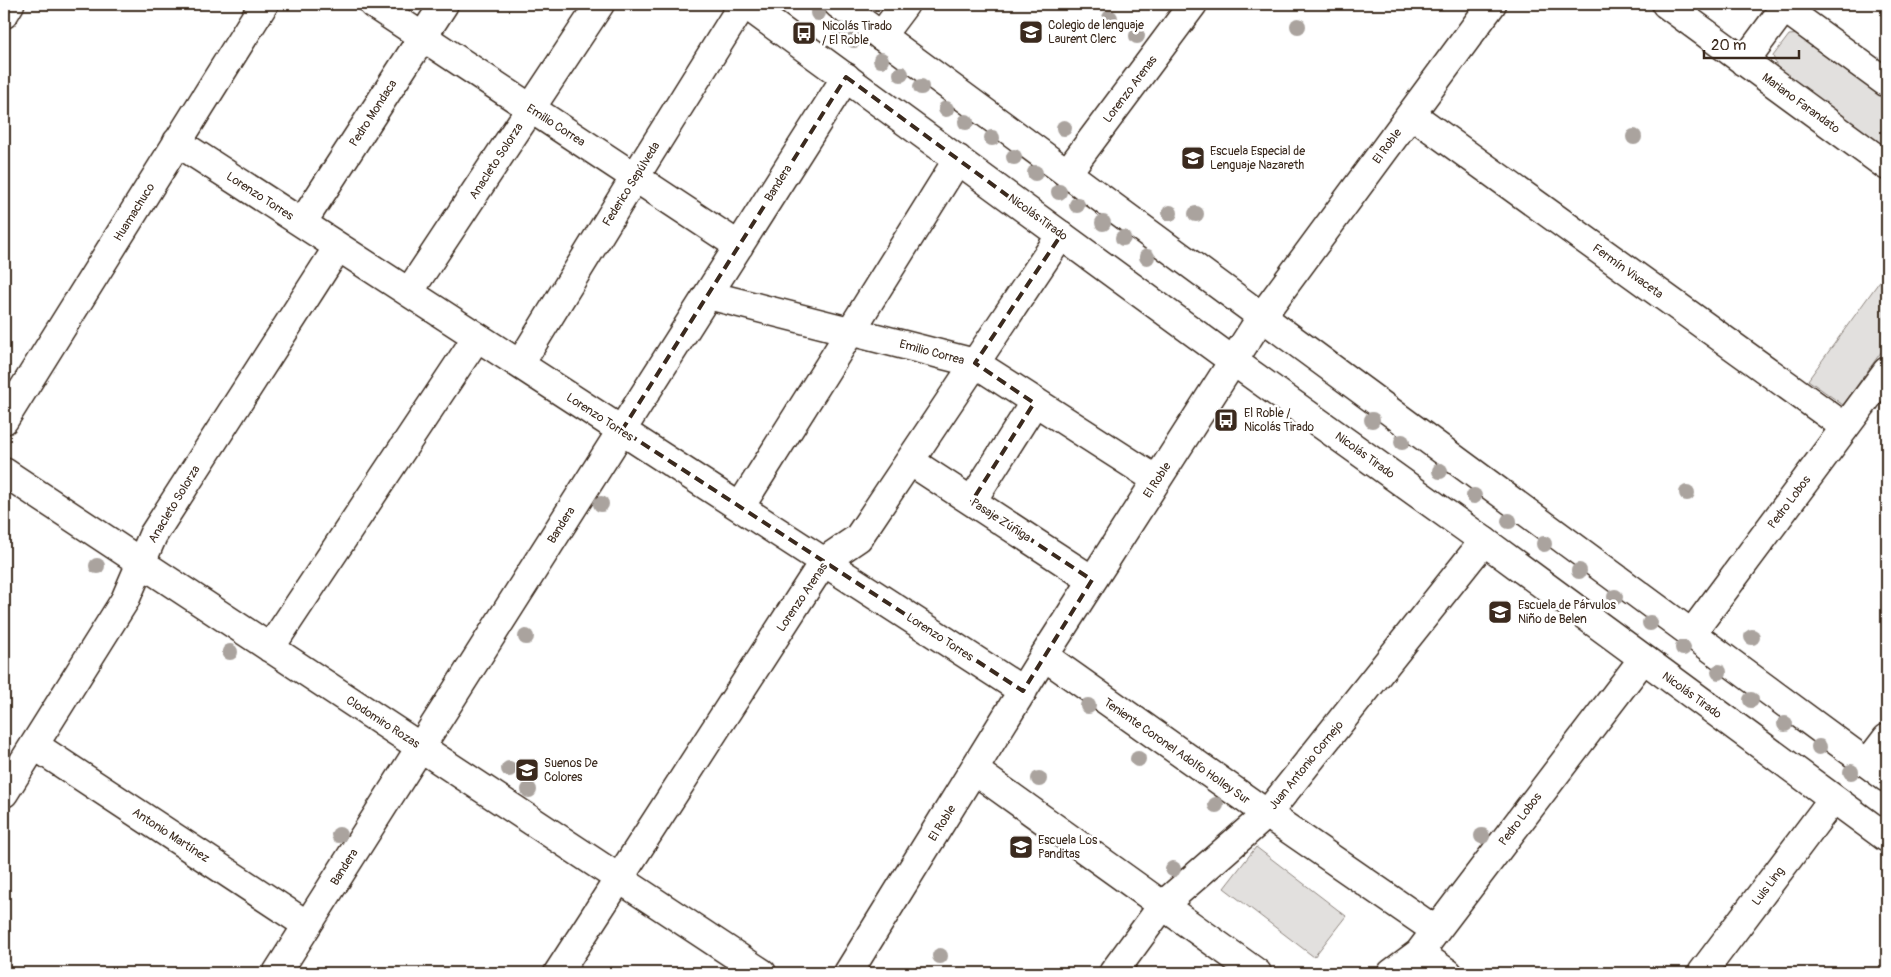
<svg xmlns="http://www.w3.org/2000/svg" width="1891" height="977" font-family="Pangolin,sans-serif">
<rect width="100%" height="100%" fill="#fff"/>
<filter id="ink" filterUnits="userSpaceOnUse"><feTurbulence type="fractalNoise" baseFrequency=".02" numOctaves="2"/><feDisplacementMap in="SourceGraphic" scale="10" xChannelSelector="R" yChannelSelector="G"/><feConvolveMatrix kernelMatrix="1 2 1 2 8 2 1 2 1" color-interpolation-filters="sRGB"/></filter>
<g filter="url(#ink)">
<path fill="#e2e0de" stroke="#8e857e" d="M1802 34 1887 99V150L1778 70 1773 56 1789 35Z
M1887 271V344L1843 405 1808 380Z
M1256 847 1346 916 1314 957 1224 888Z"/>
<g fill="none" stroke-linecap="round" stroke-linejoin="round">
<g stroke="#3b2a1e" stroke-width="31">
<path id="minor" d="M373 4 739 246
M1666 4 1887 166
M1784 8 1887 83
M4 14 10 4
M881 36 905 4
M1744 62 1787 4
M1411 114 1845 427
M177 142 1023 691
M1067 173 1193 4
M302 223 444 4
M409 292 600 4
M708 295 975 363 1157 480
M520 364 635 177 743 4
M4 420 264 4
M910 461 1092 580
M4 472 762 973
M972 501 1034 403
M740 507C813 391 886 276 958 159
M1692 633 1887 371
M270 648 477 337
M1044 656 1267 814 1435 930
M34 745 307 925
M1868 763 1887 738
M974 770 1257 973
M4 793 125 600 153 535 338 247
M1419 953 1448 973
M277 973 846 77
M558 973 824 561 858 538 1061 235
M848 973 1044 656 1262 316 1492 4
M1113 973 1163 905 1267 814 1484 541
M1392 973 1419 953 1643 659
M1702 973 1833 799"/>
</g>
<g stroke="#3b2a1e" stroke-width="31">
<path id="major" d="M745 4 1233 361 1484 541 1887 838
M838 4 1887 778"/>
</g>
<use href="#minor" stroke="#fff" stroke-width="28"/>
<use href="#major" stroke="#fff" stroke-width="28"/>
</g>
<g fill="#aaa39e">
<circle cx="818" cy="13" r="8"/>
<circle cx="1110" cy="18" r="8"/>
<circle cx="1298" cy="26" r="8"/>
<circle cx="840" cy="30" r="8"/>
<circle cx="1137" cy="36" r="8"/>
<circle cx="854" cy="40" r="8"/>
<circle cx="881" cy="60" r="8"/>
<circle cx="901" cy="74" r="8"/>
<circle cx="921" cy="87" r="8"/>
<circle cx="946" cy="109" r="8"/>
<circle cx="966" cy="122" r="8"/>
<circle cx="1064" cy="128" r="8"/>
<circle cx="1634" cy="137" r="8"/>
<circle cx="992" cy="138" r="8"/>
<circle cx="1014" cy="157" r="8"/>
<circle cx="1035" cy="173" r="8"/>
<circle cx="1059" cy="192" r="8"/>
<circle cx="1077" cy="205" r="8"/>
<circle cx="1170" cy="213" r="8"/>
<circle cx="1196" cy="214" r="8"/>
<circle cx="1103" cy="223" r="8"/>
<circle cx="1123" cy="238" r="8"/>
<circle cx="1147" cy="257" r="8"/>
<circle cx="1372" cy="420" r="8"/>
<circle cx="1402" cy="442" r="8"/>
<circle cx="1440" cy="471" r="8"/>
<circle cx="1687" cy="493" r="8"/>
<circle cx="1474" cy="496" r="8"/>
<circle cx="601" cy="504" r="8"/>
<circle cx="1509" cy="521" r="8"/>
<circle cx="1544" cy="544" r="8"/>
<circle cx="97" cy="566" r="8"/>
<circle cx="1579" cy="571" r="8"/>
<circle cx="1615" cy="597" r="8"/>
<circle cx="1650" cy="623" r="8"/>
<circle cx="526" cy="637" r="8"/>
<circle cx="1752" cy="637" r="8"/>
<circle cx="1683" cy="648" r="8"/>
<circle cx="230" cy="652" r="8"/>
<circle cx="1719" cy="672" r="8"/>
<circle cx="1751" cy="700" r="8"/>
<circle cx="1088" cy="706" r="8"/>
<circle cx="1785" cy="724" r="8"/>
<circle cx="1819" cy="747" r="8"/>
<circle cx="1138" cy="759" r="8"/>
<circle cx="509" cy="769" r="8"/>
<circle cx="1851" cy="772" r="8"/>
<circle cx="1039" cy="779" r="8"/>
<circle cx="529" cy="790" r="8"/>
<circle cx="1216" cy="805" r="8"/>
<circle cx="339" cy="835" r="8"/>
<circle cx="1482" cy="836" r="8"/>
<circle cx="1173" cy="869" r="8"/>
<circle cx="940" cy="956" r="8"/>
</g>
</g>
<path fill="none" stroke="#3b2a1e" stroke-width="4" stroke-dasharray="10 6" stroke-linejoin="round" d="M846 77 1061 235 975 363 1034 403 972 501 1092 580 1023 691 622 430Z"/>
<defs>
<g id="school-square" transform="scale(1.25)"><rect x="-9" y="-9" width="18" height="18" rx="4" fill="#3b2a1e" stroke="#fff"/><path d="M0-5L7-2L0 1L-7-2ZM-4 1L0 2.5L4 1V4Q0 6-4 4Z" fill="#fff"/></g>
<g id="bus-square" transform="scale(1.25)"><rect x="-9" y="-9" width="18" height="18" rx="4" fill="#3b2a1e" stroke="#fff"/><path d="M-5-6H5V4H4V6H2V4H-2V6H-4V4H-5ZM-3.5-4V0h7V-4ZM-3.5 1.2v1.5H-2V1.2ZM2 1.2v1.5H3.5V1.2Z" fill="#fff"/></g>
</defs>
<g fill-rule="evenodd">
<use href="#school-square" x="1031" y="32"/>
<use href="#bus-square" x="804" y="33"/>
<use href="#school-square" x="1193" y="158"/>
<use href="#bus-square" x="1226" y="420"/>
<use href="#school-square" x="1500" y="612"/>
<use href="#school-square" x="527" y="770"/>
<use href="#school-square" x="1021" y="847"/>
</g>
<g text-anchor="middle" stroke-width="5" stroke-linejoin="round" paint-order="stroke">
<g font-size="12" fill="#3b2a1e" stroke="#fff" text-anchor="start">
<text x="1048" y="29">Colegio de lenguaje<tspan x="1048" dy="14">Laurent Clerc</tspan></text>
<text x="822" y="30">Nicolás Tirado<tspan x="822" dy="14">/ El Roble</tspan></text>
<text x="1210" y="155">Escuela Especial de<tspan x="1210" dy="14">Lenguaje Nazareth</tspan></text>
<text x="1244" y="417">El Roble /<tspan x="1244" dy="14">Nicolás Tirado</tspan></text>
<text x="1518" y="609">Escuela de Párvulos<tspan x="1518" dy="14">Niño de Belen</tspan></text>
<text x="544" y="767">Suenos De<tspan x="544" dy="14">Colores</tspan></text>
<text x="1038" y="844">Escuela Los<tspan x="1038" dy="14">Panditas</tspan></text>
</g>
<g font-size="12" fill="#3b2a1e" stroke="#fff">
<text transform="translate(1130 89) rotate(-53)" y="4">Lorenzo Arenas</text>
<text transform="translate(1801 103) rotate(36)" y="4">Mariano Farandato</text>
<text transform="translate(373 113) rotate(-57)" y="4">Pedro Mondaca</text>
<text transform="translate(556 125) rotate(33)" y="4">Emilio Correa</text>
<text transform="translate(1387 146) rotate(-54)" y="4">El Roble</text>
<text transform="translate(496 161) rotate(-57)" y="4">Anacleto Solorza</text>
<text transform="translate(778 183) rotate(-58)" y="4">Bandera</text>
<text transform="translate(631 184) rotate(-58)" y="4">Federico Sepúlveda</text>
<text transform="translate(260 196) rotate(33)" y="4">Lorenzo Torres</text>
<text transform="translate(134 212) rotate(-58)" y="4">Huamachuco</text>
<text transform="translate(1038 217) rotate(36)" y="4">Nicolás Tirado</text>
<text transform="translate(1628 271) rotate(36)" y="4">Fermín Vivaceta</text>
<text transform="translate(932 352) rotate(15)" y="4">Emilio Correa</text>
<text transform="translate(600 417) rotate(33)" y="4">Lorenzo Torres</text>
<text transform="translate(1365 455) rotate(36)" y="4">Nicolás Tirado</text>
<text transform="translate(1157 480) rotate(-57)" y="4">El Roble</text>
<text transform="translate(1789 502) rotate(-53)" y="4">Pedro Lobos</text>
<text transform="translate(174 504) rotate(-59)" y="4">Anacleto Solorza</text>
<text transform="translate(1001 520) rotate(33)" y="4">Pasaje Zúñiga</text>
<text transform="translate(561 525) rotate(-58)" y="4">Bandera</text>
<text transform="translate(802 597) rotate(-56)" y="4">Lorenzo Arenas</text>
<text transform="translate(940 637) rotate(33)" y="4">Lorenzo Torres</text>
<text transform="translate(1692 695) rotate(36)" y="4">Nicolás Tirado</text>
<text transform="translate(383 722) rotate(33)" y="4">Clodomiro Rozas</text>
<text transform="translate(1177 751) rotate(35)" y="4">Teniente Coronel Adolfo Holley Sur</text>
<text transform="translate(1306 765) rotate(-51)" y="4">Juan Antonio Cornejo</text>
<text transform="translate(1520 819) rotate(-53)" y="4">Pedro Lobos</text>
<text transform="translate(942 823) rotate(-58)" y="4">El Roble</text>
<text transform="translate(171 835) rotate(33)" y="4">Antonio Martínez</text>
<text transform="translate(344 867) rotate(-58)" y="4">Bandera</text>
<text transform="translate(1768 886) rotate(-53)" y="4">Luis Ling</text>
</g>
</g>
<rect width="1891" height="977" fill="none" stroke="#fff" stroke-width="20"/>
<rect x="10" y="10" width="1871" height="957" fill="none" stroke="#3b2a1e" stroke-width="2" filter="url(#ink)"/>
<path d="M1704 50v8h95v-8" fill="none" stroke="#3b2a1e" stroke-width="2.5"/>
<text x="1711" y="50" font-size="15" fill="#3b2a1e" stroke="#ffffff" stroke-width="4" paint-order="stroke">20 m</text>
</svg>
